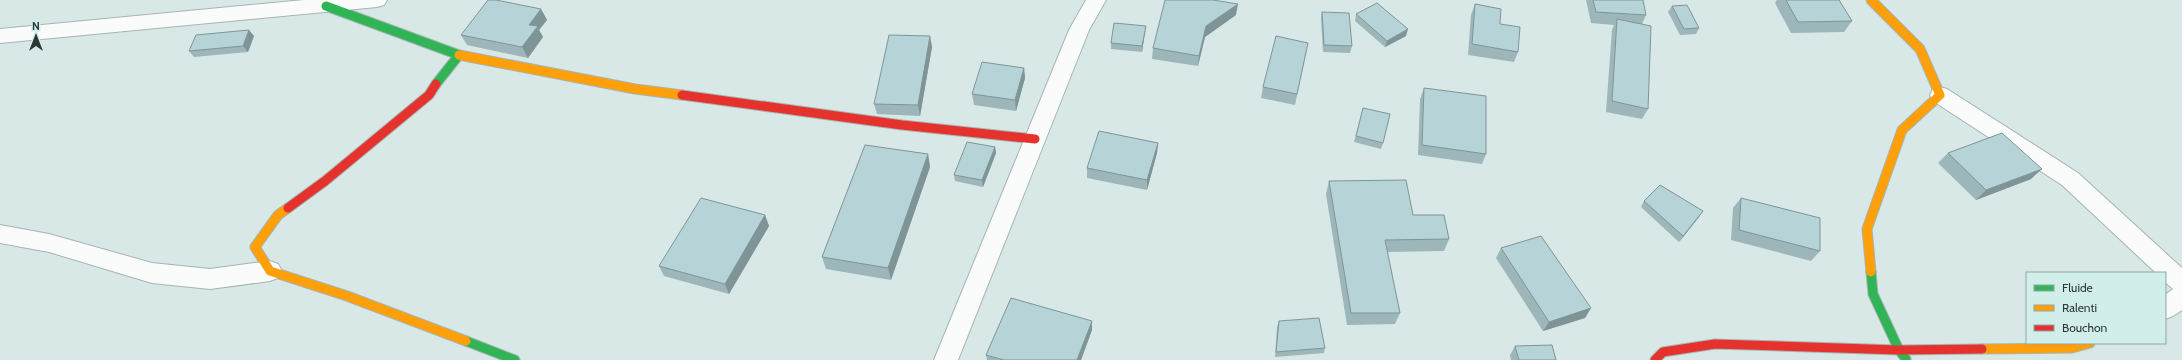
<svg xmlns="http://www.w3.org/2000/svg" width="2182" height="360" font-family="Cabin,sans-serif">
<rect width="100%" height="100%" fill="#d7e8e6"/>
<g fill="none" stroke-linecap="round" stroke-linejoin="round">
<g stroke="#a7b4b2" stroke-width="2">
<path id="street" d="M304 0H387L384 5 377 7 0 43V29Z
M1086 0H1106L1089 30 958 360H934L1069 30Z
M1940 87 1947 89 2078 173 2182 268V310L2173 316 2165 319V295L2173 289 2165 282V273H2156L2062 185 1933 101 1930 95 1933 89Z
M0 225 49 234 152 263 210 269 270 261 278 264 282 271 278 278 270 281 210 289 152 283 49 252 0 243Z"/>
</g>
<g stroke="#a7b4b2" stroke-width="11">
<path id="fast" d="M326 6 459 55 436 84
M1871 272 1873 294 1899 350 1906 359
M466 341 515 360"/>
</g>
<g stroke="#a7b4b2" stroke-width="11">
<path id="slow" d="M1871 0 1920 49 1940 95 1902 130 1867 229 1871 272
M459 55 635 89 682 95
M288 208 278 215 255 247 270 271 347 296 466 341
M1982 349 2072 348 2090 343"/>
</g>
<g stroke="#a7b4b2" stroke-width="11">
<path id="jam" d="M682 95 902 125 1035 139
M288 208 325 181 429 95 436 84
M1655 360 1663 352 1715 344 1899 350 1982 349"/>
</g>
<use href="#street" fill="#f9fcfb" fill-rule="evenodd"/>
<use href="#fast" stroke="#30b455" stroke-width="9"/>
<use href="#slow" stroke="#ff9f0a" stroke-width="9"/>
<use href="#jam" stroke="#e5322d" stroke-width="9"/>
</g>
<path fill="#9db6ba" d="M1586 0H1643L1646 15 1642 24 1648 109 1642 119 1606 112 1612 30 1614 25 1591 23Z
M1777 0H1839L1852 21 1844 32 1791 33 1775 3Z
M1475 4 1500 24 1518 52 1514 62 1468 55 1471 15Z
M1672 6 1699 28 1696 34 1680 35 1668 12Z
M541 9 547 20 539 30 543 37 528 58 467 45 461 35Z
M1322 12 1352 46 1350 53 1323 52 1321 18Z
M1356 14 1406 36 1385 47 1355 21Z
M1236 15 1205 37 1198 66 1152 59 1153 48Z
M1146 26 1145 32 1142 52 1111 49V43Z
M254 36 248 52 194 57 189 51Z
M930 36 932 47 920 116 877 114 874 104Z
M1308 43 1295 105 1261 98 1263 87Z
M1024 68 1025 78 1016 111 974 105 972 94Z
M1424 88 1486 154 1482 164 1418 155 1420 99Z
M1363 108 1383 143 1381 149 1354 142Z
M1158 143 1157 153 1147 190 1087 178V168Z
M995 147 996 153 983 187 955 181 954 175Z
M1948 153 2031 179 1976 200 1938 163Z
M928 154 930 167 891 280 826 269 822 257Z
M1329 181 1413 215 1449 239 1444 251 1387 252 1400 313 1395 324 1347 325 1326 194Z
M1741 198 1820 251 1811 261 1731 240 1733 208Z
M1644 201 1699 217 1679 242 1641 207Z
M765 215 769 226 729 294 664 276 659 266Z
M1501 248 1591 308 1585 318 1543 331 1496 258Z
M1279 321 1325 348 1324 353 1275 357 1277 327Z
M1092 330 1081 360H987L986 355Z
M1515 346 1556 360H1511L1510 355Z"/>
<path fill="#7f9497" d="M1238 4 1236 15 1205 37 1198 66 1199 56 1206 26Z
M541 9 547 20 539 30 543 37 528 58 522 47 529 25Z
M1146 26 1145 32 1142 52V46Z
M1408 29 1406 36 1385 47 1387 41Z
M249 30 254 36 248 52 243 46Z
M930 36 932 47 920 116 918 105Z
M1024 68 1025 78 1016 111 1015 100Z
M1158 143 1157 153 1147 190V180Z
M995 147 996 153 983 187 982 180Z
M928 154 930 167 891 280 888 268Z
M2042 169 2031 179 1976 200 1986 190Z
M1703 211 1699 217 1679 242 1683 236Z
M765 215 769 226 729 294 725 284Z
M1591 308 1585 318 1543 331 1549 322Z
M1092 321V330L1081 360H1077Z"/>
<path fill="#b6d4d8" stroke="#7f9497" d="M488 0H496L541 9 529 25 538 26 522 47 461 35Z
M1165 0H1213L1238 4 1206 26 1199 56 1153 48Z
M1593 0H1643L1646 15 1596 12Z
M1786 0H1839L1852 21 1798 22Z
M1377 3 1408 29 1387 41 1356 14Z
M1475 4 1501 9 1500 24 1520 27 1518 52 1472 44Z
M1687 5 1699 28 1684 29 1672 6Z
M1322 12 1349 13 1352 46 1324 45Z
M1617 19 1651 26 1648 109 1612 101Z
M1114 23 1146 26 1142 46 1111 43Z
M249 30 243 46 189 51 196 35Z
M889 35 930 36 918 105 874 104Z
M1276 36 1308 43 1297 94 1263 87Z
M982 62 1024 68 1015 100 972 94Z
M1424 88 1486 96V154L1422 145Z
M1363 108 1390 114 1383 143 1356 136Z
M1099 131 1158 143 1147 180 1087 168Z
M2002 133 2042 169 1986 190 1948 153Z
M967 142 995 147 982 180 954 175Z
M865 145 928 154 888 268 822 257Z
M1406 180 1413 215H1444L1449 239 1385 240 1400 313H1351L1329 181Z
M1660 185 1703 211 1683 236 1644 201Z
M701 198 765 215 725 284 659 266Z
M1741 198 1820 218V251L1739 230Z
M1541 236 1591 308 1549 322 1501 248Z
M1011 298 1092 321 1077 360H1004L986 355Z
M1319 318 1325 348 1276 352 1279 321Z
M1552 345 1556 360H1519L1515 346Z"/>
<rect x="2026" y="272" width="140" height="72" fill="#d1eeeb" stroke="#8fa5a3"/>
<rect x="2034" y="285" width="20" height="6" fill="#30b455" stroke="#8fa5a3"/>
<text x="2062" y="292" font-size="12" fill="#2c3736">Fluide</text>
<rect x="2034" y="305" width="20" height="6" fill="#ff9f0a" stroke="#8fa5a3"/>
<text x="2062" y="312" font-size="12" fill="#2c3736">Ralenti</text>
<rect x="2034" y="325" width="20" height="6" fill="#e5322d" stroke="#8fa5a3"/>
<text x="2062" y="332" font-size="12" fill="#2c3736">Bouchon</text>
<g transform="translate(36 36)" stroke="#d1eeeb" stroke-width="3" paint-order="stroke">
<path d="M0-3L7 15L0 10L-7 15Z" fill="#2c3736"/>
<text y="-6" font-size="11" font-weight="bold" text-anchor="middle" fill="#2c3736">N</text>
</g>
</svg>
